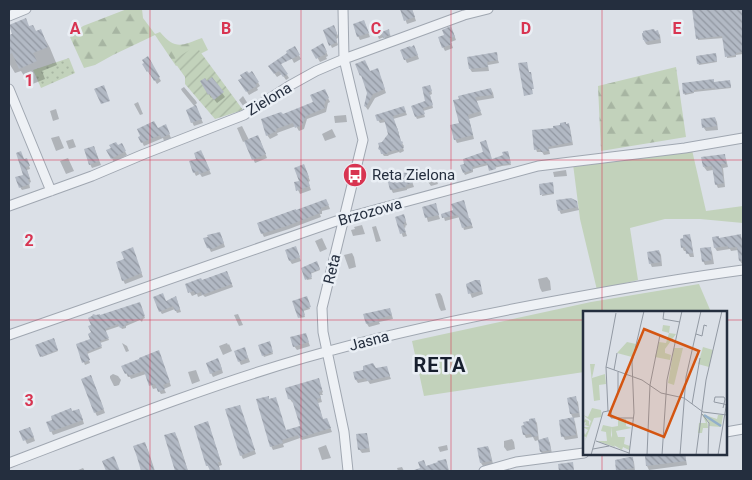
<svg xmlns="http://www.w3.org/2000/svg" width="752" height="480" font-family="Roboto,sans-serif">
<defs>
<pattern id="forest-firs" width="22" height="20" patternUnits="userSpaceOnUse" patternTransform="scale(1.25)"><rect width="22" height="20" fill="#c2d2bb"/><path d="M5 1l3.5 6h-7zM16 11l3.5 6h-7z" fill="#a7b5a2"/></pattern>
<pattern id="park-dots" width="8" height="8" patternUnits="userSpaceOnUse" patternTransform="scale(1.25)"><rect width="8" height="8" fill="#c2d2bb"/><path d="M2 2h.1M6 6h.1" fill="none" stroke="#a7b5a2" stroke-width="1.8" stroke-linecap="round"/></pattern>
<pattern id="garden-furrows" width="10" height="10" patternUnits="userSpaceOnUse" patternTransform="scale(1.25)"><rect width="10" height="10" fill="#c2d2bb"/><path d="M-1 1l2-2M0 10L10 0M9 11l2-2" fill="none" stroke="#a7b5a2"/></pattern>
<pattern id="building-back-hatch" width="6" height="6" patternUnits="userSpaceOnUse" patternTransform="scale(1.25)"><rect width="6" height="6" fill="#b2b9c4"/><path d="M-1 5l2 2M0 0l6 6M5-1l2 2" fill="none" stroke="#9197a1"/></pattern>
</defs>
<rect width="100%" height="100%" fill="#dbe0e7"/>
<path fill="#c2d2bb" d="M692 150 706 211 743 206V223L700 219H665L630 228 638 280 597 290 580 219 573 164Z
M699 284 711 312H584V372L424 396 412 341 591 302Z"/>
<path fill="url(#forest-firs)" d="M127 9H142L143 18 155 34 160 32C176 51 182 45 202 38L208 50 176 66 155 35 113 55 95 65 84 68 70 37 83 26Z
M676 67 686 137 601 151 598 86Z"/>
<path fill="url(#park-dots)" d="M69 58 75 73 41 88 33 70Z"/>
<path fill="url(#garden-furrows)" d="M196 46 243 110 215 119 185 84V77L173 60Z"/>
<path fill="#0003" d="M407 9H412L416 21 407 24 402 10Z
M694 9H727V10L743 9V54L736 55V57L727 58 724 38 698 40Z
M364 21 370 37 360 40 358 36Z
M374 26 382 33 390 34 391 38 386 40 384 37 379 39Z
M335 29 338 36V38L336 39 338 45 332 48 324 30Z
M40 30 50 48 57 65 42 71 45 79 30 85 21 71 15 73 9 63V36L13 34 36 32Z
M453 32 456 40 451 42 453 48 445 51 443 47 445 36Z
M658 32 660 35 661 43 648 45 646 44 644 40 643 34Z
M295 48 301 59 294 63 288 51Z
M325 49 328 56 326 57 327 59 320 62 313 50Z
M416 51 419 59 407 63 405 59Z
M496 54 499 63 488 65 489 71 472 72 470 69Z
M716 56 717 62 699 65 698 63Z
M147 58 161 81 157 84 151 74 150 75 144 64Z
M278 61 289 78 286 80 282 74 277 77 272 70Z
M357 65 370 72 379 73 386 93 375 98 368 110 365 106 369 93Z
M252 72 260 86 257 88 258 90 249 95 240 80Z
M212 79 225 97 217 103 212 97 211 98 202 82H207Z
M730 83 731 88 694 92V93L685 95 684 93 683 84Z
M184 87 196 101 197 103 195 105V107L182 91 181 89Z
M424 88 431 89 432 94 430 95 433 108 423 111 425 117 417 119 416 117 427 102Z
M491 89 493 93 494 98 476 101 482 115 469 119 474 139 457 143 455 139 460 124 454 101Z
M326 94 330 102 328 103 326 112 307 119 304 129 299 131 296 126 277 133 278 135 270 139 267 135 282 116 314 103Z
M243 96 248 104 244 107 239 100Z
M138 102 143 114 140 115 134 104Z
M56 109 59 119 53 121 50 111Z
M405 110 407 115 393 119 399 133V135L401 142 404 146 403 148 404 151 400 153 399 152 389 155 388 156H384L379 149 389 134 386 122 380 123 378 120Z
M198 111 203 123 194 126 192 122Z
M346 115 347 122 335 123 334 116Z
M715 118 717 122 718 130 706 131 704 128Z
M568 125 570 128 573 145 549 149 550 154 544 155 542 152H537L536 149 555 129Z
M242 126 249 140H260L267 158 255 163 245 141 243 142 237 128Z
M158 129H167L171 138 164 141 163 138 144 146 140 138Z
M332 129 336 137 325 141 322 134Z
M59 136 64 148 56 151 51 138Z
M73 139 76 147 69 149 66 141Z
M121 144 127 155 114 162 108 151Z
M94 147 101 165 92 168 90 164Z
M508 152 511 165 502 166 490 169 488 165 473 169V172L465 175 464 173 485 153 492 160 504 156Z
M203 155 211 174 202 177 200 174 196 176 194 172 198 159Z
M724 155 726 159 728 167 723 168 725 187 718 188 716 184 713 170 707 171 704 167 703 158Z
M68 158 74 171 66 174 60 161Z
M24 161 28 163 30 169 27 170 31 182 29 183 30 188 22 190 20 187 24 176Z
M304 165 310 181 308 182 311 190 300 194 298 190Z
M566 170 567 176 554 177V176L553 172Z
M433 172 438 184 431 186 426 179 424 174Z
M409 173 414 187 407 189V190L393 193 391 189Z
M553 185 554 194 542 196V195Z
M576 202 579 210 561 214 559 210Z
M328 204 330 209 322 211V214H320L321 217 289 229 264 237 262 233Z
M435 205 440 219 428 222 424 208Z
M454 211 470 219 473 228 464 230 460 217 445 221 443 214Z
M404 216 407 225 405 226 406 227 404 228 407 236 403 237 396 218Z
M362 225 365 234 353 236 351 230 355 229 354 227Z
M376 226 381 241 376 242 372 227Z
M689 235 691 239 694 257H690L687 251H684L682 247Z
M740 235 742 239 743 249V264H742L740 261 738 250 731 251 730 249 717 251 715 248 719 239Z
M222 238 225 247 211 252 205 239Z
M322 238 327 249 320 252 315 241Z
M710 248 712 252 714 264 705 265 703 261Z
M297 251 301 261 292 264 290 261Z
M659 251 661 255 662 266 652 267 650 263Z
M134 253 143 277 125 284 123 280 125 260Z
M352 253 354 257 356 267 349 269 344 255Z
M317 263 320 270 310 274 312 279 307 280 303 269Z
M229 276 233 287 205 297 203 295 198 297 197 294 192 296 186 285Z
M547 277 550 281 551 290 542 292 540 288 538 279Z
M479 281 483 294 472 298 467 285Z
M440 293 442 296 446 310 441 311 439 307 435 294Z
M307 299 310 309 303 311 305 317 300 318 299 317Z
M177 300 181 312 177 313 175 309 162 314 160 311Z
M140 306 145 318 143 319 142 322 140 320 126 326V328L122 329 120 326 105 331 109 340 100 343 102 348 87 354 90 363 85 365 77 345 91 340 92 333 100 317Z
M391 312 393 319 379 322 380 324 369 327 367 324 365 315Z
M238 314 243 325 239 326 234 315Z
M307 338 310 346 297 350 294 346Z
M54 339 58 351 42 357 37 345Z
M122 343 127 346 129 351 126 352Z
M227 343 228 345 229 344 232 351 223 355 219 346Z
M270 344 273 354 264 357 263 355Z
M246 352 250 362 241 365 239 361Z
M160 355 171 386 164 389 166 393 161 394 157 388 153 389 146 374 131 379 130 377H128L123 367 141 360Z
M220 363 223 373 213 377 211 373Z
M386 367 391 379 370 384 368 381 358 383 356 380 376 370Z
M196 370 200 381 192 384 188 372Z
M113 374 118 376 121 380 119 385 116 386H114L110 378V376Z
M318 379 323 392 322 393 323 395H320L322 402 318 403 323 420 327 419 332 432 302 440 300 438 283 444 284 447 273 450 271 446 286 431 302 427 294 403 292 402 290 399Z
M93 381 105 413 97 416 95 412Z
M575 398 578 402 580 417 573 418 571 414 569 399Z
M241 410 256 454 243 459 241 455Z
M72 413 81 414 84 424 53 435 51 431Z
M534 419 537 423 539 441 548 439 550 443 552 454 544 456 541 452 539 440 535 441 533 437 526 438 524 434 525 426Z
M573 419 575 422 578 438 565 440 563 436Z
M208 423 222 465 219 466 220 471H211L208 466Z
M21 431 32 432 35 441 27 444Z
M175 433 178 439 188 471H176L165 436Z
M366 434 368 438 370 452 362 453 359 449Z
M512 439 514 442 515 449 507 451 504 447V441Z
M145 444 148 450 155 471H142L135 447Z
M326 445 331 458 322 460 318 448Z
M447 445 448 450 440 452 438 447Z
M488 447 490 451 493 464 483 466 481 463Z
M670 454H685L687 465 649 470 647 466 646 457Z
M632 459 634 462 635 471H618L616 461Z
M402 467 404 471H398L397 468Z
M83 468 85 471H76Z"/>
<path fill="url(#building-back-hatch)" d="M400 9H412L415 17 404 21Z
M692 9H743V52L736 53V55L725 57 722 36 696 39Z
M26 18 29 26 33 25 36 31 41 29 48 47 33 53 37 61 19 69 12 53 9 55V35L12 34 9 25Z
M364 20 369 33 357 37 353 24Z
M379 23 382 32 389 29 390 35 383 38 382 34 376 36 372 26Z
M334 25 337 33V35L336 36 337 42 329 46 323 30Z
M451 26 455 37 449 38 452 44 442 48 438 37 444 35 442 30Z
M654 29 655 31 658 30 660 39 645 42 644 40H643L642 33H643V31Z
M323 43 327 52 325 53 326 54 316 59 311 50Z
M414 45 418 55 404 60 400 50 410 46 411 47Z
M295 46 300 55 281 64 288 74 283 77 279 71 274 74 268 66 287 53 286 51Z
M497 52 498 60 487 62 488 67 469 69 467 57Z
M716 53 717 61 697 64 696 56Z
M148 56 160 77 154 81 148 71 147 72 142 64 144 63 142 60Z
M365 60 370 71 378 68 385 89 373 94 366 107 364 106 367 93 361 75 360 76 355 64Z
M527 62 529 72H531L534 89H532L533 94 524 96 518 63Z
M247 71 249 73 252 71 259 82 256 84 257 86 246 92 238 80 242 78 240 75Z
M212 77 224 92 214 100 209 94 208 95 200 81 205 78 207 81Z
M714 79V82L730 80 731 87 715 89 714 86V88L694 90V92L683 94 682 83Z
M104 85 110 101 101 104 94 89Z
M430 85 432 91 429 92 433 105 423 108 425 114 415 117 411 106 425 101 422 87Z
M491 88 492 95 475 97 481 111 468 115 473 135 454 140 450 125 459 123 453 100 459 99 458 96Z
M325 89 329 98 326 100 324 106 325 108 306 116 302 125 295 128 293 123 276 129 277 131 266 136 261 119 281 112 283 114 313 102 310 95Z
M196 105 202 119 191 123 186 110Z
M404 106 406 112 393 116 397 128 398 129V131L401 141 403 142 402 145 404 148 400 149 399 151 396 150 388 152 387 154H381L380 150 378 149 379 146 378 143 382 142 388 134 384 119 377 121 375 115Z
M715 117 717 126 702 128 701 119Z
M154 121 158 128 166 124 170 134 161 138 160 135 141 143 138 137 140 136 137 129Z
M566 122V124L569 123 572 142 548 147 549 151 541 152 540 149 534 150 532 130 553 128V126L560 125V123Z
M258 135 266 154 252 160 244 141Z
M486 140 492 159 503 155 502 152 508 151 511 163 495 166 496 169 489 171 487 163 472 167 473 170 463 173 460 165 464 164 463 159 483 152 480 142Z
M116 142 118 145 122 143 126 151 111 159 106 150 111 148 109 145Z
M94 146 99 161 89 165 84 149Z
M201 150 210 170 199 174 198 171 193 173 189 161 196 159 194 153Z
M21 151 24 159 27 158 30 166 26 167 30 179H28L30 184 19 188 15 177 23 175 16 153Z
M725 154 726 164H721L724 183 715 185 712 166 703 167 701 157Z
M304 164 309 177 307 178 310 186 296 191 294 182 299 181 294 168Z
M403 172V173L410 172 413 183 406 185V187L390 190 387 178 393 176V175Z
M553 182 554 193 540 195 539 184Z
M571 198 577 201 578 207 558 211 556 200Z
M326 199 329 205 321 208V210L319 211 320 213 287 226 261 234 257 223 296 209V210Z
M464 200 469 218H470L472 225 462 228 458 215 442 218 441 214 453 210 451 204Z
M436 203 439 215 425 218 422 207Z
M404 214 406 221 404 222 405 224H403L406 232 400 234 395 217Z
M220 232 224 243 212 249 207 248 203 238 208 237 207 235Z
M690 234 693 253 686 254 685 247 681 248 680 239 683 238V235Z
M741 234 742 244H743V260L739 261 737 247 728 248V246L714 248 712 237 719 236V238Z
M296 246 300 257 289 261 285 250Z
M133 247 142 273 122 281 116 262 124 259 121 252Z
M711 247 712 260 702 262 700 248Z
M659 250 661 262 649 264 647 252Z
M317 261 320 269 311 273 312 277 305 280 301 268Z
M227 271 232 284 202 295 201 292 195 294 194 291 188 293 185 284 201 278 202 280Z
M475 280H480L482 291 468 294 466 284Z
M163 293 166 301 176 296 180 309 175 311 173 306 159 312 153 297Z
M307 296 311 307 303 309 305 315 298 318 292 301Z
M140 302 145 316 142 317 140 320 138 319 125 324 126 325 120 328 118 324 105 329 109 338 100 341 102 346 87 352 90 360 82 363 76 344 90 339 88 334 91 332 88 326 91 325 88 318 92 316 93 314 96 315 100 314V315Z
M390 308 392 315 378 319 379 321 366 324 363 314Z
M306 333 309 342 293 347 290 337Z
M54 338 58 350 40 357 35 345Z
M270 341 273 352 262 356 258 345Z
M245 347 248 358 238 362 234 351Z
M159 350 170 382 163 385 165 389 158 392 155 384 149 386 144 371 128 376 127 373 125 374 121 366 139 359V358Z
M218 358 222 369 210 374 206 363Z
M373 363 376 368 387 366 390 376 367 381 366 378 355 380 353 372 363 370V366Z
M91 375 104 409 94 413 81 379Z
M319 378 322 389H321L322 391 319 392 321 398 317 399 323 419 327 418 331 428 299 438 298 435 282 440 283 443 270 447 256 399 269 396V399L276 397 286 430 300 426 292 400 288 399 285 388Z
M576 396 579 413 570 414 567 398Z
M240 405 255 450 240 456 225 409Z
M71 408 72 411 79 409 83 420 50 432 46 422 52 420 51 416Z
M574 417 576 435 561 437 559 420Z
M535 418 538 436 532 437 531 434 523 435 521 426 524 425 523 422 529 421V419Z
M208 421 221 462H218L220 471H210L208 466H206L194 426Z
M30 427 34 437 23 441 19 431Z
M175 432 188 471H175L164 435Z
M367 433 369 448 358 450 356 434Z
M548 437 551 450 540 452 538 440Z
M145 442 147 448 154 471H141L137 457 133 446Z
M488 446 492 461 480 463 477 448Z
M661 454H685L686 461 646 466 645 456Z
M114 456 120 471H106L102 461Z
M629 457H633L634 468 616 471 615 460Z
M446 459 449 471H414V470L420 468 418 462 424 460 426 466 438 462 437 461Z
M573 462 574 471H559L558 464Z"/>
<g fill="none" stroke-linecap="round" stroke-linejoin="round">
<g stroke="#a0a7b1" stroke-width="11">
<path id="minor" d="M343 9 344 59 363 140 322 308 323 332 344 432 348 471
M9 16 26 9
M9 89 51 191
M9 206 92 176 144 154 244 115 289 86 316 71 344 59 464 15 488 9
M9 335 345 218 538 166 685 148 743 138
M726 432 743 429
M9 463C106 426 204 387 304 358 390 333 478 315 566 299 625 288 684 278 743 270
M484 471 516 462 584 453"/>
</g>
<use href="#minor" stroke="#eef1f5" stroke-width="9"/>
</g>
<path fill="none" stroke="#d83451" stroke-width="1" stroke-opacity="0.55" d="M150 9V471M301 9V471M451 9V471M602 9V312M9 160H743M9 320H584M726 320H743M602 454V471"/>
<defs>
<g id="bus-disc" transform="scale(1.25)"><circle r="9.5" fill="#d83451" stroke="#eaeff5"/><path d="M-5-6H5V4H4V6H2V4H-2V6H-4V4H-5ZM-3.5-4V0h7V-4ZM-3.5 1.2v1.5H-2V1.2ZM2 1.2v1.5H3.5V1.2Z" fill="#fff"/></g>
</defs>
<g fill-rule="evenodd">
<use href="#bus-disc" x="355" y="175"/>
</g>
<g text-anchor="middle" stroke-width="5" stroke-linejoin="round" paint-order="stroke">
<g font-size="15" fill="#242e3e" stroke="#eaeff5">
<text transform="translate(269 99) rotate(-31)" y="5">Zielona</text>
<text transform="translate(370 212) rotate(-16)" y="5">Brzozowa</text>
<text transform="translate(332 269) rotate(-76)" y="5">Reta</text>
<text transform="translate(369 341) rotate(-15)" y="5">Jasna</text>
</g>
<g font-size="15" fill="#242e3e" stroke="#eaeff5" text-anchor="start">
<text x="372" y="180">Reta Zielona</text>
</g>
<g font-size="20" font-weight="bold" letter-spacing="1" fill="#171f2e" stroke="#eaeff5">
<text x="440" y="372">RETA</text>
</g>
</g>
<g transform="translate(583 311)">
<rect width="144" height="144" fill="#dbe0e7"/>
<path d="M80 14 87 15 86 22 93 23 82 38V42L88 44 87 49 72 46 76 31 83 32 86 22 79 20ZM44 31 53 33 49 46 34 42ZM91 37H100L91 74 85 72ZM7 53H12L9 67 22 63 23 73 16 74 17 89 11 90ZM9 97 18 99 19 106 11 107 2 130 3 126 0 125V119L2 124 5 119 0 116H7L2 114 3 111 0 112 2 108 6 110V115L8 110 0 104 5 106ZM119 103 134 108 135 104H140L138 116 126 115V111L124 108 125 117H120L119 122H115L116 112H123ZM20 114 29 116 28 124 32 136 14 130H24L23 121 18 120Z" fill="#c2d2bb"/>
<path d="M35 108H43V115L49 117 33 120 35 126H42L41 133 47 135 46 139 40 136 39 139 29 133V116L35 115Z" fill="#c2d2bb"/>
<path d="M120 36 130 39 126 56 115 53Z" fill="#c2d2bb"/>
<path fill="none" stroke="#92afca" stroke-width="2.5" d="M121 104 138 115"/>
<path fill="none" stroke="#9299a3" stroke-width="1" d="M81 0 80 8 97 11M113 23 119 25 121 14 124 15M23 56 59 69 78 82 101 87 120 101 144 104M31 59 34 42M35 82V61M109 93 117 47M140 97 141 93 142 88 141 86H132L131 91 141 93 143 94M25 100H28V107H50M119 103 126 112 125 144M13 130 46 142M10 138 26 135M8 144 20 101 25 100 23 56 33 2M46 144 51 102 49 51 61 0M64 144 67 74 77 24M79 144 84 69 99 0M97 144 103 66 118 0M113 144 123 69 139 0M135 144 144 90"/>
<path fill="#d45511" fill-opacity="0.15" stroke="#d45511" stroke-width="2.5" d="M61 18 116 40 81 126 26 104Z"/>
<rect width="144" height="144" fill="none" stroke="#242e3e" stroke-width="2.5"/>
</g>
<g font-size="16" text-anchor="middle" font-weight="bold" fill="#d83451" stroke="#eaeff5" stroke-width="5" stroke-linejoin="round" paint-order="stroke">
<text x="75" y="34">A</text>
<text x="226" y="34">B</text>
<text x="376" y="34">C</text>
<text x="526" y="34">D</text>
<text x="677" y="34">E</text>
<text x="29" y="86">1</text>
<text x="29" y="246">2</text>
<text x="29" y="406">3</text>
</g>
<rect width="752" height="480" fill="none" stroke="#242e3e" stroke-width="20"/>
</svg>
